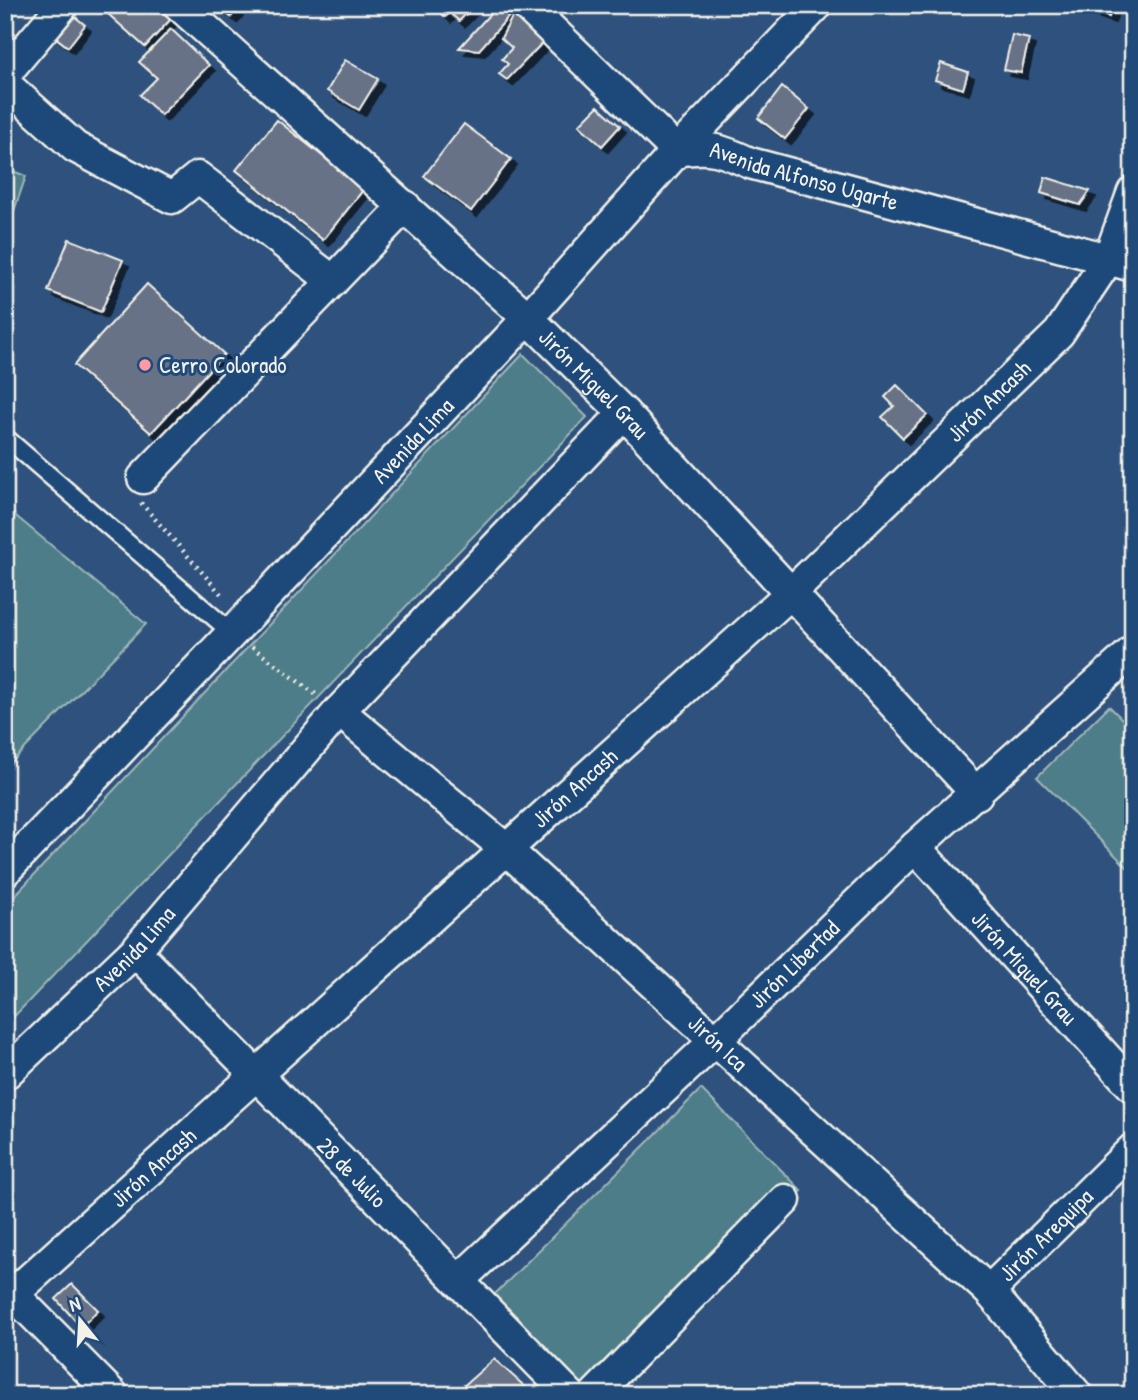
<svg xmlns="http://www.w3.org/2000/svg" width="1138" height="1400" font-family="'Patrick Hand',sans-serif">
<defs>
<filter id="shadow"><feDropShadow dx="6" dy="6" stdDeviation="0" flood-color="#0009"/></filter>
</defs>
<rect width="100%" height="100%" fill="#2e527d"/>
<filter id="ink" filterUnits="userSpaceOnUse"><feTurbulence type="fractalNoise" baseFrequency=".0143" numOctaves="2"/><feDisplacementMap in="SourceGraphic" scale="14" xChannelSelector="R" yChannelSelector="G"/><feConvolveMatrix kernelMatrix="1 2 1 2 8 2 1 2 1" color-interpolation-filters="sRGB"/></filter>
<g filter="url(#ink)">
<path fill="#4d7d88" stroke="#a0b7b8" stroke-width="2" d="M5 168 26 176 5 237Z
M523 354 587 417 5 1026V906Z
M5 507 146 624 5 769Z
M1109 706 1133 730V873L1037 777Z
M701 1089 802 1191 595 1395H590L492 1297Z"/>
<path fill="#687287" stroke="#f4f1e8" stroke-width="2" filter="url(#shadow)" d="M98 5H154L170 20 145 47Z
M216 5H241L231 17Z
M437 5H475L459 21 450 13 445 17 435 7Z
M498 5 510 15 479 50 459 48Z
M1074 5H1113L1109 17Z
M68 11 85 25 68 47 50 33Z
M515 12 545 40 507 80 499 74 508 64 502 59 512 48 501 38Z
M171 29 209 65 161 115 140 95 157 78 139 62Z
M1012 35 1029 39 1021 73 1004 70Z
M345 60 378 79 359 110 327 91Z
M941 63 968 72 963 89 935 80Z
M782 87 809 109 785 139 758 118Z
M598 106 620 126 602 146 579 125Z
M277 120 364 189 323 240 236 170Z
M464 124 511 159 471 211 424 176Z
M1045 177 1090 191 1080 205 1041 193Z
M69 239 123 260 101 312 48 291Z
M147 284 224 354 151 433 74 365Z
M897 385 927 415 903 438 882 417 894 406 885 397Z
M72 1284 98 1310 81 1327 56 1299Z
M494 1359 531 1392 528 1395H466L460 1389Z"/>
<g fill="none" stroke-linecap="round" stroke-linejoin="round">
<g stroke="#f4f1e8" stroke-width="21">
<path id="lane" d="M5 437 232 633"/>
</g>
<g stroke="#f4f1e8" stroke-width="35">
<g id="street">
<path id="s1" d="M179 5 528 318 624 413 977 794"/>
<path id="s2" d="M526 5 677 151C710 146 720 149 750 163L1133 266"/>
<path d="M5 74 63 5"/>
<path d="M5 84 75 147 172 198 198 177 333 281"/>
<path d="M143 478 405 206"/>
<path id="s3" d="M339 711 506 849 989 1291 1077 1395"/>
<path id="s4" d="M915 847 1133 1087"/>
<path id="s5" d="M5 871 232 633 528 318 677 151 817 5"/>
<path id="s6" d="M135 951 570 1395"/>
<path id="s7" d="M5 1074 135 951 339 711 624 413"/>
<path id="s8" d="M458 1281 714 1042 915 847 1133 651"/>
<path d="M5 1286 113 1395"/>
<path id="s9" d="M989 1291 1133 1149"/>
<path id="s10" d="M13 1294 792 592 1059 333 1109 258 1133 192"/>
<path d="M594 1395 785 1200"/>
</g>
</g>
<path stroke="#f4f1e8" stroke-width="4.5" stroke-dasharray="2 5" stroke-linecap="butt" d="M141 503 221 594
M252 647 318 696"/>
<use href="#lane" stroke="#1f4a7a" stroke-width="16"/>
<use href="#street" stroke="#1f4a7a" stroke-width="30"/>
</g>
</g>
<circle fill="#ff9aa2" stroke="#1f4a7a" stroke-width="2.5" cx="145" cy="365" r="7"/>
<g text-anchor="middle" stroke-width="6" stroke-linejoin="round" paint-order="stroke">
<g font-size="23" fill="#f4f1e8" stroke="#1f4a7a">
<text dy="8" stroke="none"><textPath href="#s2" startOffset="341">Avenida Alfonso Ugarte</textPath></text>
<text dy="8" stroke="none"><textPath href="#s1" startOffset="562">Jirón Miguel Grau</textPath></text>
<text dy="8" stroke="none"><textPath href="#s10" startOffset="1323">Jirón Ancash</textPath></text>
<text dy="8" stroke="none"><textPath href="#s5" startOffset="593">Avenida Lima</textPath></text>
<text dy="8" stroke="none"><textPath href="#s10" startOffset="756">Jirón Ancash</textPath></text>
<text dy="8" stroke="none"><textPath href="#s7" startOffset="180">Avenida Lima</textPath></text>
<text dy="8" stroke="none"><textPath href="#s8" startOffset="462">Jirón Libertad</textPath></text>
<text dy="8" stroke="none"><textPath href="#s4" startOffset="163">Jirón Miguel Grau</textPath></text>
<text dy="8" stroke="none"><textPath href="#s3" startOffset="504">Jirón Ica</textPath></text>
<text dy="8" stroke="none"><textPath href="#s10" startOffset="189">Jirón Ancash</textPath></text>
<text dy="8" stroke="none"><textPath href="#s6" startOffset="310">28 de Julio</textPath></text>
<text dy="8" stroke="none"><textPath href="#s9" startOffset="80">Jirón Arequipa</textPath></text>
</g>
<g font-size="23" fill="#f4f1e8" stroke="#1f4a7a" text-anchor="start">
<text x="159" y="373">Cerro Colorado</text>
</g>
</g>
<rect width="1138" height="1400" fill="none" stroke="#1f4a7a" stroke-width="28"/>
<rect x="14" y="14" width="1110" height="1372" fill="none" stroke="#f4f1e8" stroke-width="2.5" filter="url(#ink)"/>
<g transform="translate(80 1320) rotate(342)" stroke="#1f4a7a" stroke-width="5" paint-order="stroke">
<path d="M0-5L12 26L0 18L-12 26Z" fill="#f4f1e8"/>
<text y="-10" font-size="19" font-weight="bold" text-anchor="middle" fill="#f4f1e8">N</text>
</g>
</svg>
